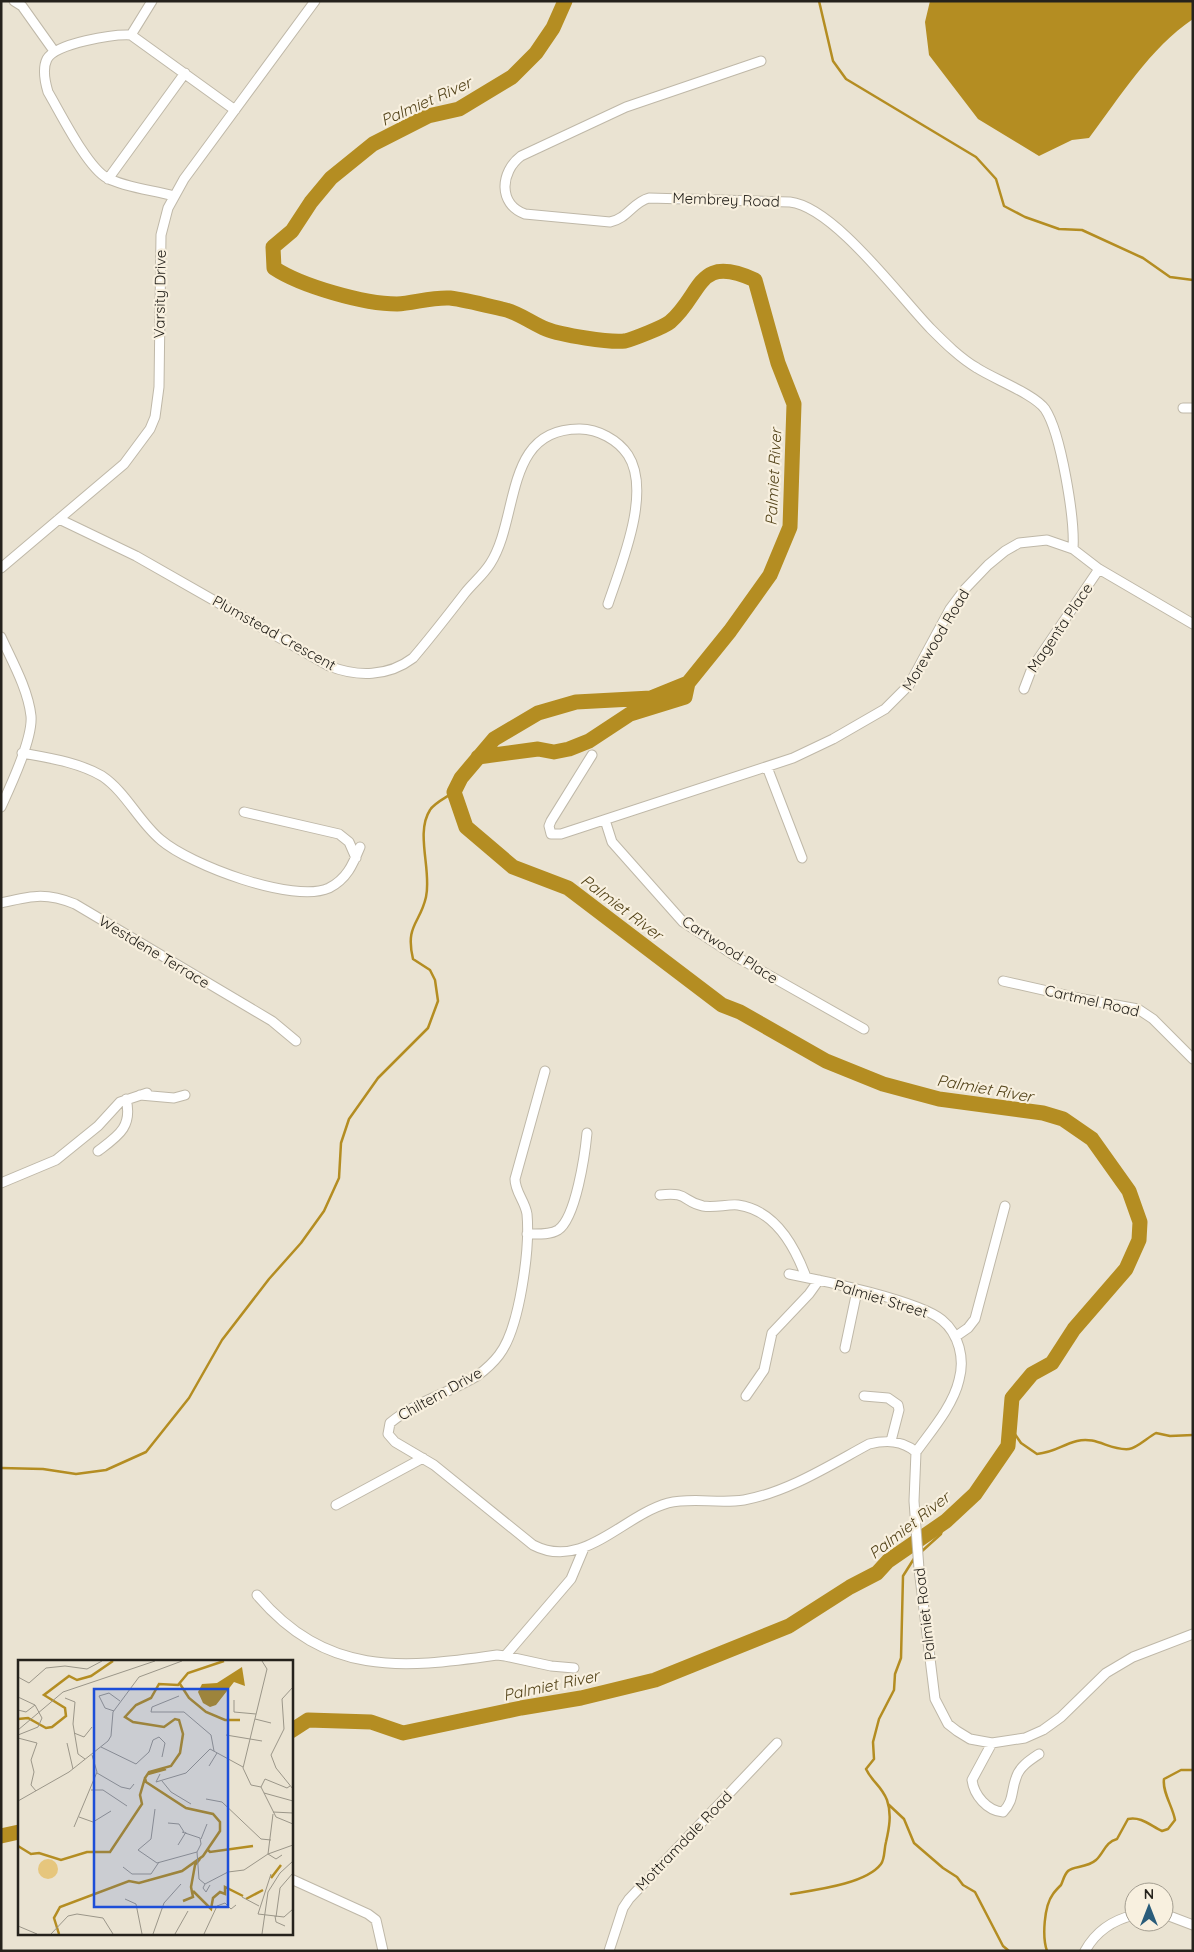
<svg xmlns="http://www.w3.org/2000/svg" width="1194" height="1952" font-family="Quicksand,sans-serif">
<rect width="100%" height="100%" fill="#eae3d2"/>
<path fill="#b48d22" d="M930 1H1193V19C1150 48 1120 97 1089 138L1072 140 1039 156 978 119 929 55 925 22Z"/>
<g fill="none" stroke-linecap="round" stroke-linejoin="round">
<path stroke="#b48d22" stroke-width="2.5" d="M819 1 833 61 846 79 976 157 996 179 1004 206 1025 217 1059 229 1082 230 1143 258 1170 277 1193 280
M1010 1427 1021 1443 1037 1454C1056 1452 1061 1445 1077 1441 1097 1436 1110 1451 1129 1449 1137 1448 1148 1437 1156 1433L1170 1436 1193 1435
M1 1468 43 1469 76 1474 106 1470 146 1452 189 1398 222 1340 269 1279 301 1243 324 1211 339 1178 341 1143 349 1119 378 1078 428 1028 438 1001 435 980 430 970 413 959C405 925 420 924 426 897 432 871 415 833 430 810 434 803 447 797 454 792
M921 1552 941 1534 944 1522
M888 1804 904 1819 914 1843 943 1868 957 1877 963 1885 975 1892 1003 1946 1009 1951
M791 1894C815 1890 866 1884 881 1864 885 1859 884 1849 886 1842 889 1829 892 1814 887 1800 881 1785 872 1782 866 1769L874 1759 873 1742 879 1719 894 1690 895 1674 901 1658 903 1576 915 1557
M1047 1951C1042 1937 1044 1906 1053 1894 1055 1891 1058 1888 1061 1885 1063 1881 1064 1875 1068 1871 1073 1866 1087 1868 1096 1860 1104 1853 1105 1842 1117 1839L1128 1819C1141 1816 1151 1826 1162 1831L1168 1829 1175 1820C1173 1807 1162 1792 1164 1779L1181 1770H1193"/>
<path stroke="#b48d22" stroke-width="15" d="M478 757 538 749 554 752 569 749 589 741 630 714 685 697 688 683
M291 1731 308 1720 371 1722 403 1733 521 1708 581 1698 655 1680 789 1626 850 1587 877 1573 888 1561 946 1521 975 1494 1008 1446 1012 1398 1032 1374 1052 1363 1074 1329 1126 1269 1139 1240 1140 1222 1129 1191 1092 1139 1063 1119 1043 1113 939 1099 883 1084 826 1061 740 1012 722 1005 568 888 513 867 466 827 454 792 461 778 494 739 538 713 576 702 651 698 688 683 730 631 770 575 790 527 794 404 778 363 755 280C696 253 703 294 670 322 664 327 633 339 625 341 610 343 561 335 546 329 531 323 518 312 502 309 485 305 466 300 450 298 432 297 414 303 397 304 364 304 301 286 274 268L273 247 292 231 311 202 331 178 373 144 428 116 459 109 512 77 536 53 553 28 565 1
M1 1836 19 1832"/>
<g stroke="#bfb8a8" stroke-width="11">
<path id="minor" d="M14 1 22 6 54 51
M131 35 152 1
M761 61 626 107 521 156C500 172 498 204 525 214L610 222C627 219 633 202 649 198L790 202C834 207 899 296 931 329 945 343 960 358 977 368 994 379 1034 394 1045 409 1061 433 1075 519 1073 549
M108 179 185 73
M174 196C153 190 127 188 107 178 87 167 61 114 48 92 45 82 42 69 47 59 56 43 114 34 131 35L235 110
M1183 408H1193
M59 519 136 556 329 666C357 677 388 677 413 658 431 637 448 615 465 593 473 583 483 575 490 564 520 518 503 428 580 429 598 429 618 440 628 455 652 492 621 565 608 604
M1 568 124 464 150 429 155 417 159 387 161 235 168 208 184 179 315 1
M1 637C12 661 28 689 31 716 33 738 11 785 1 807
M1024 689 1032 668 1099 569
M22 753C49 758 78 762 102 776 126 792 139 822 161 840 190 865 294 904 329 888 347 879 353 864 360 847
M592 755 551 821 549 826 551 834H561L793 758 833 739 885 709 909 685 950 609 965 589 988 565 1005 551 1019 543 1047 540 1073 549 1099 569 1193 624
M767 767 802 858
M244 812 339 834 349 842 356 858
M605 820 612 842 683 922 735 956 864 1029
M1 903C32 896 45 892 75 904L272 1021 296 1041
M1003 981 1083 999 1138 1009 1153 1019 1193 1059
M545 1071 515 1179C515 1192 525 1201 527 1214 530 1248 520 1328 499 1355 493 1363 485 1370 477 1376 449 1393 415 1402 390 1423L388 1434 395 1442 434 1465 533 1545C583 1571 622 1516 668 1503 692 1497 719 1504 744 1500 788 1492 830 1465 869 1444 886 1440 902 1440 916 1452
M140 1095 174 1098 185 1095
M98 1151C118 1136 133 1127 126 1099
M1 1183 56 1160 98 1126 120 1102 147 1093
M660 1195C688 1191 683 1202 703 1206 715 1208 727 1204 738 1205 775 1210 795 1247 806 1277
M527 1234C537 1234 550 1235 558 1230 576 1218 585 1154 587 1133
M789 1274C821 1280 920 1301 942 1320 959 1334 965 1359 959 1380 953 1406 931 1431 916 1452
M955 1337 968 1328 975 1319 1005 1206
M845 1348 857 1291
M746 1396 764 1370 772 1333 809 1294 819 1280
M864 1396 888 1398 898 1405 899 1410 891 1441
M916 1452 914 1501 919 1569 935 1699 948 1724 957 1731 970 1739 992 1743 1025 1738 1043 1730 1061 1717 1106 1673 1133 1657 1193 1634
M336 1505 423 1458
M257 1595C326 1676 400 1669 497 1655L505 1656 571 1579 584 1548
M505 1656 551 1666 574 1668
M992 1743 972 1780C974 1795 987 1811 1003 1812 1014 1801 1011 1791 1016 1778 1019 1767 1030 1760 1039 1754
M291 1879 368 1914 376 1920 383 1951
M1164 1914 1193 1925
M609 1951 623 1908 629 1899 777 1743
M1085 1951C1096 1931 1113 1920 1134 1915"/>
</g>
<use href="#minor" stroke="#fff" stroke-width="9"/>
</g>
<g text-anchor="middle" stroke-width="4.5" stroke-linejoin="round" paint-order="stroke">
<g font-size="15" fill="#25221c" stroke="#f8f0df">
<text transform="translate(726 200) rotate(2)" y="5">Membrey Road</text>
<text transform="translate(160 294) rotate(-89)" y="5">Varsity Drive</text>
<text transform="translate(1060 628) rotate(-56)" y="5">Magenta Place</text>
<text transform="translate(274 633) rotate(29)" y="5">Plumstead Crescent</text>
<text transform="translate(936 640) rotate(-59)" y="5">Morewood Road</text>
<text transform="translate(730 950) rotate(33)" y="5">Cartwood Place</text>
<text transform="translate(154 952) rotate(31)" y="5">Westdene Terrace</text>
<text transform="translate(1092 1001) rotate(13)" y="5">Cartmel Road</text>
<text transform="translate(881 1299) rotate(17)" y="5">Palmiet Street</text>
<text transform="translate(440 1394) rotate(-29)" y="5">Chiltern Drive</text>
<text transform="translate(925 1614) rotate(-97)" y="5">Palmiet Road</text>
<text transform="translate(684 1841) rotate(-46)" y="5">Mottramdale Road</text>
</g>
<g font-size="16" font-style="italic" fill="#524218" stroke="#f8f0df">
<text transform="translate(426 101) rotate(-24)" y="6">Palmiet River</text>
<text transform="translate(773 477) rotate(-87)" y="6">Palmiet River</text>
<text transform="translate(622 907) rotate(37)" y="6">Palmiet River</text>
<text transform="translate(985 1088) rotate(10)" y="6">Palmiet River</text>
<text transform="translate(909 1525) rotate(-38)" y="6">Palmiet River</text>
<text transform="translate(551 1685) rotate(-12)" y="6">Palmiet River</text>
</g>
</g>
<g transform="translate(18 1660)">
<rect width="275" height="275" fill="#eae3d2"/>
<path d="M20 209a10 10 0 1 1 20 0a10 10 0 1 1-20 0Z" fill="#e6c67d"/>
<path d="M224 7 227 26 216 22 198 45 192 47 185 43 180 32 184 24 199 23Z" fill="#b48d22"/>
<path fill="none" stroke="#b48d22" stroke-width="2.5" d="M162 24 171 38 188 52 207 60H222M0 59 10 58 28 68 34 67 48 56 47 48 26 35 51 16 59 20 73 16 95 1M130 114 148 109M0 186 13 194 21 193 43 200 69 192H92L124 144 122 135 127 118M189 189 192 192 235 186M253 218 263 205M175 231 193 249 195 238 202 232 207 234V227L225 236M228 239 245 230M165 241 175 237 173 227 177 205 182 199M41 274 36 258 42 247 111 221 121 223 164 211 185 196 202 171V162L195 154 168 148 128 122 127 118 131 112 153 106 162 93 165 74 161 60 157 59 146 67 115 62 107 57 118 45 133 38 141 24 160 25 170 13 206 1"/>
<path fill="none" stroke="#9b9689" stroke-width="1" d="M244 1 249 9 225 108 233 125 243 127 258 157 275 164M0 17 11 23 28 8 47 6 69 9 84 1M275 27 264 39 266 69 253 95 258 108 275 129M161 36 134 47 133 52H166L193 75 196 91M0 37 17 45 24 58 20 67 0 75M47 38 57 42 55 64 60 94 67 99M216 40V52L238 54M0 50 8 52 17 45M96 51 87 48 81 36 91 33 102 41M237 59 253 63M0 70 45 32 137 1M56 73 66 77 74 67M208 75 244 81M0 78 19 83 13 100 16 112 13 125 18 131M49 83 55 109M83 87 118 104 131 92 135 80 141 77 147 83 144 97M191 106 199 93M79 113 103 127 112 129 116 124M142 114 138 122 168 113 192 89 225 107M144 121 153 132 173 144M243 127 247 119 269 128 272 126M73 130H85L109 146M246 133 275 141M188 139 204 142 243 179 253 180M0 141 51 112 90 81 93 76 95 52 121 17 164 1M137 149 133 179 120 190 139 203 179 192M255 152 275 153M255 154 250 194 258 199 264 195M61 157 75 162 93 151M150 163 161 164 166 172M56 167 79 112 74 95M164 172 182 178 183 184 179 192M183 179 189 164M160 185 168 172M179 192 181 219 187 224 210 212 226 210 250 194 275 185M105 207 114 214H133L141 202M253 214 240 254 266 257 275 249M187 224 185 228 188 232 192 225M224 237 241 246M107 239 118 244 124 274M257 256 258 262 267 266M258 257 262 228 275 213M0 266 19 274M33 274 50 256 59 254 85 258 95 274M135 274 146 243 163 224M157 274 170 251M186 274 199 246 207 243 213 249 218 245M244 274 250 232 262 213 275 201"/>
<path fill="#1d4ed8" fill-opacity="0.15" stroke="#1d4ed8" stroke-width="2.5" d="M76 29H210V247H76Z"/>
<rect width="275" height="275" fill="none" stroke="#25221c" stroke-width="2.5"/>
</g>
<rect width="1194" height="1952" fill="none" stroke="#25221c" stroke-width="5"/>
<g transform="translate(1149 1907)"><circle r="24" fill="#f8f0df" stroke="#a49e91"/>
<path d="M0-4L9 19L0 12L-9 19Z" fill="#2a5c7a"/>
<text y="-8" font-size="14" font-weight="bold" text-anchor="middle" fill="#25221c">N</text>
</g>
</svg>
